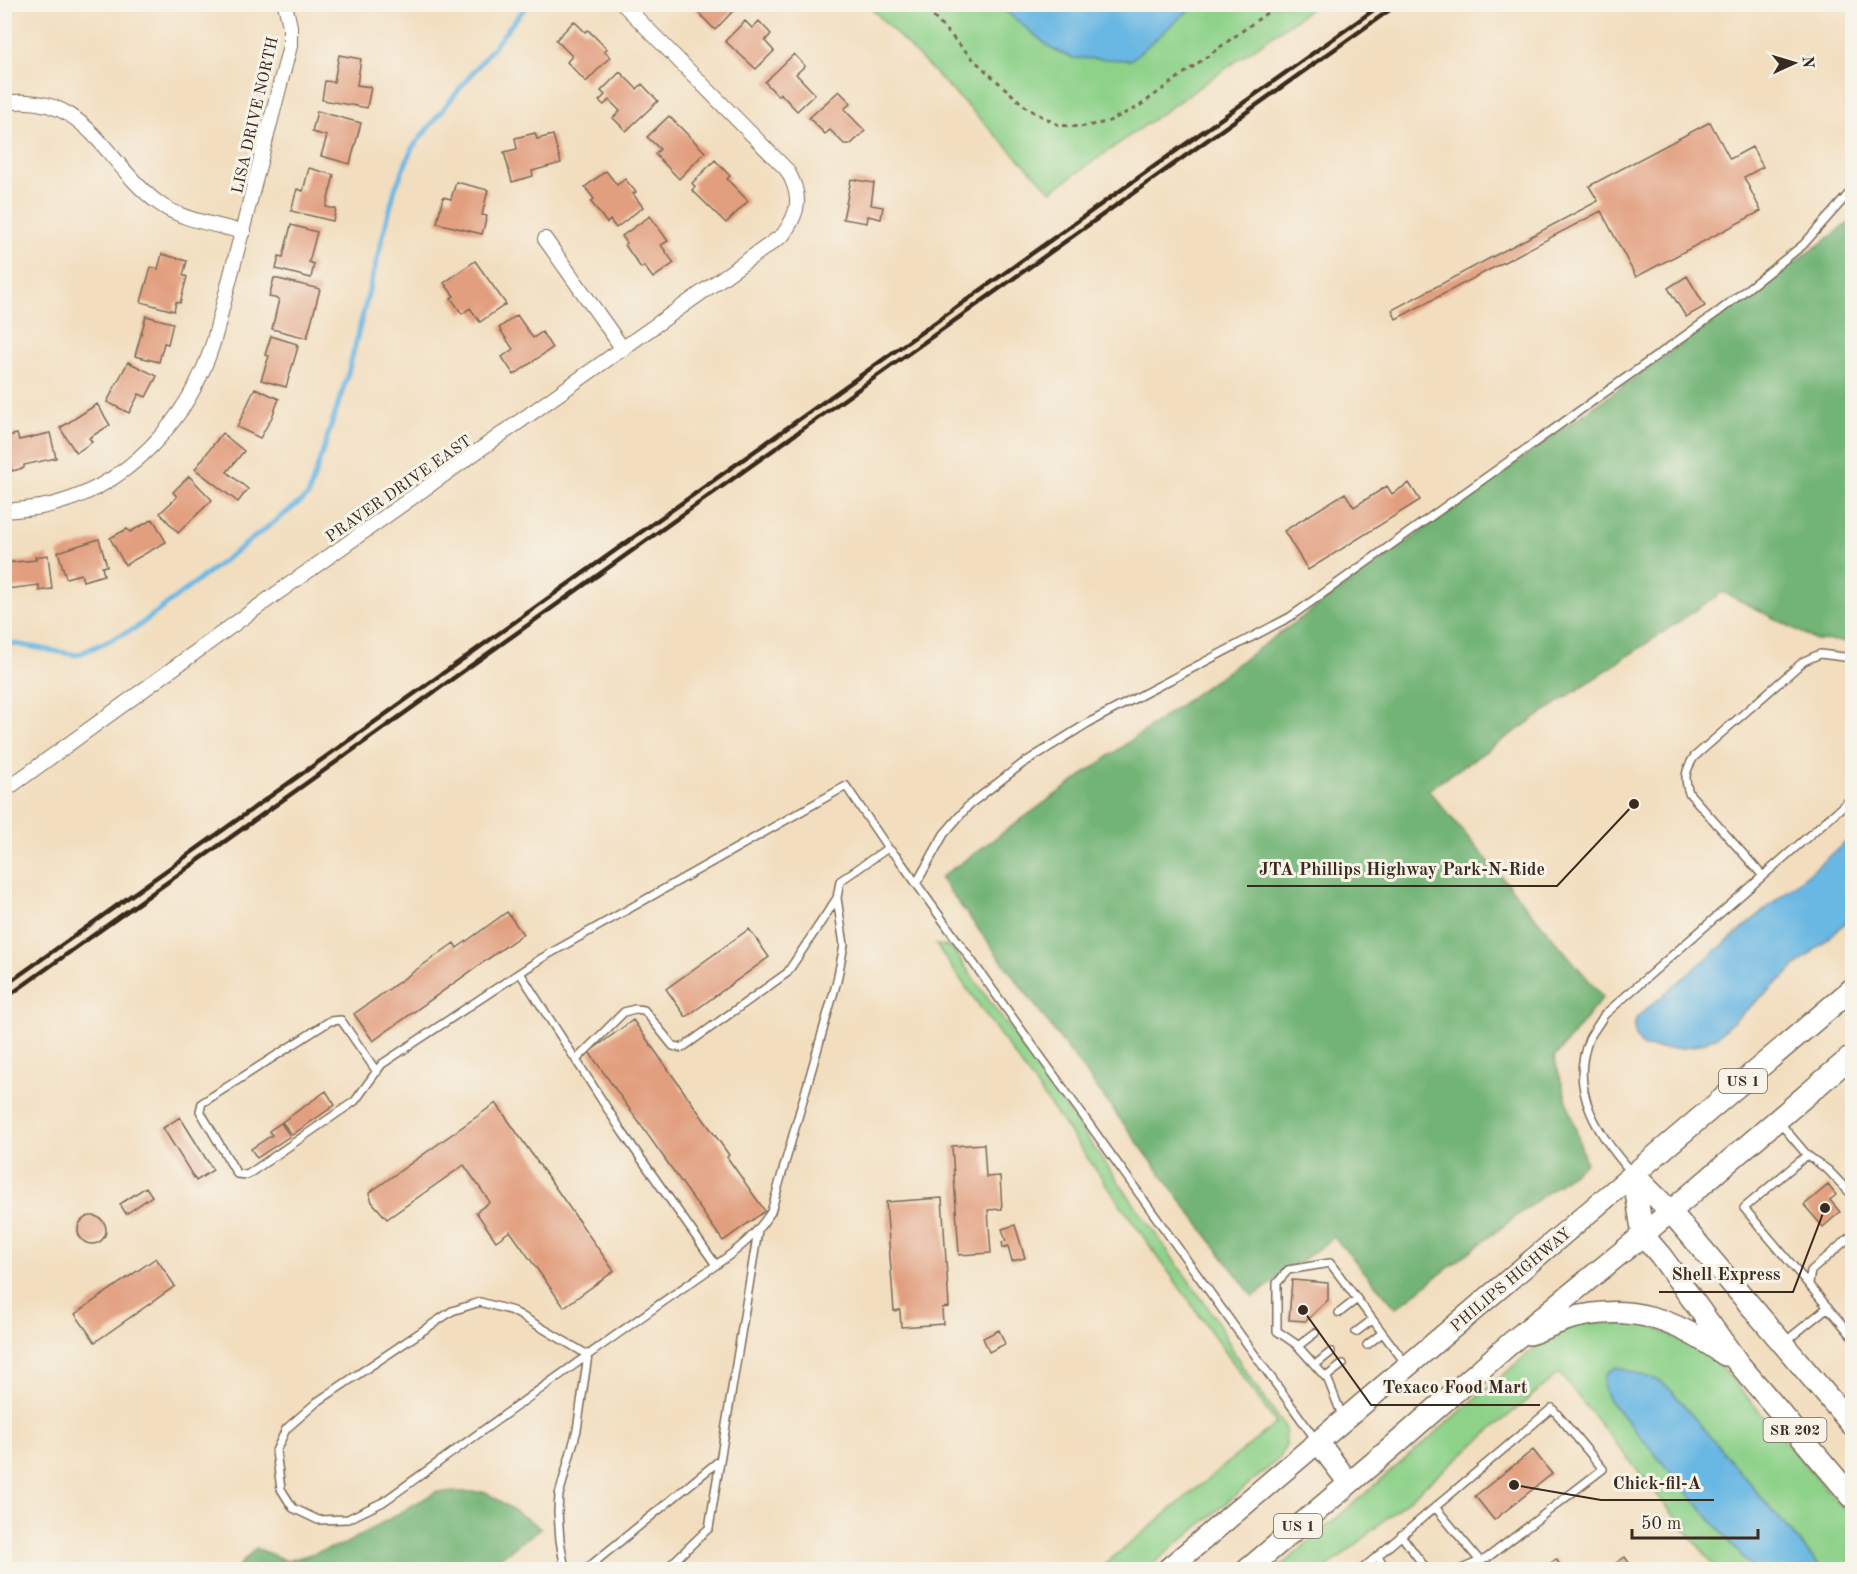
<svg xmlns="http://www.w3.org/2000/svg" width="1857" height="1574" font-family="'Old Standard TT',serif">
<rect width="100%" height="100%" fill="#f7f3e8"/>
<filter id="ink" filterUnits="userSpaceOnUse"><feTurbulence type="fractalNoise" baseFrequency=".0167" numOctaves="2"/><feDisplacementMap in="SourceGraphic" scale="12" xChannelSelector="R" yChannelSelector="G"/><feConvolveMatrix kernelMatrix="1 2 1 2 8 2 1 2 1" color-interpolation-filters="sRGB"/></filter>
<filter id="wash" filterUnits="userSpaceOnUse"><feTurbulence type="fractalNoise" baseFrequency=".008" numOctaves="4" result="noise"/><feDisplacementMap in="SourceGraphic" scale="24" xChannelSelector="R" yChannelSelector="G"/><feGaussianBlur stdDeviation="1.35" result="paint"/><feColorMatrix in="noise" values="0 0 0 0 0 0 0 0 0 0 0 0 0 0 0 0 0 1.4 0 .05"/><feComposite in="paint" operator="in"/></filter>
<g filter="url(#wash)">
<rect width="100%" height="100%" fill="#f2debf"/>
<path fill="#8ed28a" stroke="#647e54" stroke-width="1.5" d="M868 5H1316L1051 191Z
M936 945 951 947 1214 1316 1242 1366 1285 1427 1286 1445 1280 1458 1147 1569H1099L1276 1423Z
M1584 1322H1645L1711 1355 1852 1519V1569H1822L1669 1388 1657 1380 1617 1367 1609 1400 1753 1569H1717L1559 1373 1326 1569 1276 1570 1539 1344 1551 1336Z"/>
<path fill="#72b476" stroke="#566f4a" stroke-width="1.5" d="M1852 221V642L1816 640 1723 592 1428 790 1603 997 1554 1058 1586 1163 1396 1308 1334 1237 1253 1297 940 878Z
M436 1492H486L541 1528 485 1569H236L256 1548 287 1561 345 1544Z"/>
<path fill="#69b7e3" stroke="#527080" stroke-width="1.5" d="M998 5H1195L1131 60 1073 58 1052 49Z
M1852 837V917L1717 1036C1688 1052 1675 1049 1643 1047 1635 1037 1631 1028 1638 1016Z
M1617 1367 1657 1380 1669 1388 1822 1569H1753L1609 1400C1601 1387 1600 1372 1617 1367Z"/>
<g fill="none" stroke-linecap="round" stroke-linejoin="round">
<path stroke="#69b7e3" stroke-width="5" d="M4 642 77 655 136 628 308 496 347 377 395 189 412 148 528 4"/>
</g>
<g id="blocks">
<path fill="#e29f7f" d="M687 4H726L733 11 715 30 692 6 690 8Z
M574 21 585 32 588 30 607 49 604 51 610 57 586 82 567 62 572 56 556 40Z
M745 21 752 28 759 21 771 34 765 41 774 51 756 69 725 41Z
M794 54 805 66 796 74 815 94 797 111 780 93 778 96 765 82Z
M339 55 361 59 357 85 371 87 367 108 322 100 325 81 334 82Z
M620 72 637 89 642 84 658 101 626 131 613 118 620 111 609 100 604 105 599 101 605 95 601 91Z
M839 91 851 103 844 109 865 131 851 144H844L830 130 825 134 809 118Z
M317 111 361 123 350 164 321 156 327 136 312 132Z
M669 116 705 152 679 179 655 154 660 149 647 137Z
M1710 122 1730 159 1752 147 1763 167 1744 177 1761 211 1636 277 1601 211 1396 319 1392 310 1598 201 1589 186Z
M535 133 537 139 553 135 561 163 532 171 533 176 512 182 504 152 517 149 515 138Z
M715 160 730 176 727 179 748 201 726 223 692 190 695 187 692 183Z
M309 168 334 175 326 207 336 209 333 221 291 211 297 189 303 191Z
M606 171 617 185 625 179 636 192 633 194 643 207 616 228 610 220 607 223 591 202 594 199 585 187Z
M851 179 874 183 871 205 883 207 881 219 868 216 867 223 843 219Z
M456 182 488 190 482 215 487 216 482 234 437 223 443 197 451 199Z
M650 216 668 241 661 245 674 263 653 278 644 266 641 268 625 245 627 243 622 236Z
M291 225 317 232 309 262 314 264 311 278 276 269 279 256 283 257Z
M162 254 187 261 183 275 187 277 180 303 176 302 174 311 141 302 151 267 158 269Z
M475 261 506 304 480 322 470 308 462 314 451 298 454 296 444 283Z
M1687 276 1705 306 1686 317 1668 288Z
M274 278 320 289 307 338 272 329 279 299 269 297Z
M517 315 533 338 542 332 552 348 514 375 502 357 513 349 499 328Z
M146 316 173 323 168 344 164 343 159 362 135 356Z
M271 336 297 344 296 347H298L286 387 261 380 269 356 265 355Z
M128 362 157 376 146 397 139 394 129 413 107 402Z
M255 388 279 399 272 417 260 438 237 427Z
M97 404 110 425 89 438 92 442 76 453 60 428Z
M50 433 56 458 24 465V468L12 471 4 437 17 434 19 440Z
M222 433 244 451 227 472 248 489 238 502 195 469Z
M189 476 212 500 178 533 160 513 177 497 173 492Z
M1409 483 1420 500 1308 570 1284 531 1345 493 1354 507 1387 486 1392 494Z
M153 519 166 542 125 565 110 538 127 529 130 532Z
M99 539 107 566 102 567 104 575 83 581 81 574 66 578 58 552Z
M48 555 52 589 39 591V585L7 589 4 563 36 560 35 557Z
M507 912 523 934 373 1041 354 1014 454 943 457 948Z
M749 929 769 957 686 1017 666 989Z
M633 1020 729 1155 727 1157 765 1211 723 1241 589 1052Z
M326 1091 335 1105 292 1135 282 1122Z
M496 1103 614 1271 564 1307 510 1231 496 1241 476 1212 490 1202 464 1165 387 1219 372 1202 369 1193Z
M180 1117 213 1170 196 1181 163 1128Z
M281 1123 290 1136 257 1158 251 1149 272 1135 269 1131Z
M984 1144 986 1177 1000 1176 1002 1209 988 1210 991 1253 959 1255 952 1146Z
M1828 1185 1836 1195 1830 1200 1840 1212 1823 1227 1804 1205Z
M146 1187 152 1196 126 1214 120 1204Z
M942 1198 949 1307 942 1308 943 1324 901 1327 900 1310 894 1311 886 1202Z
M78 1230a14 14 0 1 1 28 0a14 14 0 1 1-28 0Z
M1015 1225 1025 1258 1012 1261 1008 1246 1003 1248 1002 1242 1006 1241 1002 1229Z
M156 1258 175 1286 95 1342 75 1314Z
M1292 1280 1328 1283V1300L1306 1321 1289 1320Z
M999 1330 1005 1344 989 1352 983 1338Z
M1533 1450 1552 1474 1494 1520 1475 1496Z
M1625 1557 1634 1570H1606Z
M1556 1559 1562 1568 1560 1570H1542Z"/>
</g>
</g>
<g filter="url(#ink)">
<use href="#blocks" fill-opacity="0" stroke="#7b6956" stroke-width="1.5"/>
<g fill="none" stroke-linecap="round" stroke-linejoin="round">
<g stroke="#7b6956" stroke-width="10">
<path id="lane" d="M1763 876 1689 793C1684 778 1685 771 1694 757L1804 661 1820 654 1852 658
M916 884 944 834 969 805 1022 764 1088 723 1290 617 1718 312 1803 245 1852 190
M520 973 623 1133 716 1265C740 1248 755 1236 771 1212L837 981 844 945 837 898 840 881 888 848
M576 1060 624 1012 635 1009 644 1010 673 1046 682 1048 787 973 837 898
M377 1072 341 1020 330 1021 202 1103 200 1111 237 1174 247 1175 355 1101 382 1064 542 958 846 786 888 848 898 858 1316 1440
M1779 1122 1807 1155 1744 1208 1852 1336
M1807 1155 1828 1170 1852 1195
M1632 1173C1599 1136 1568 1091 1589 1039 1593 1031 1600 1023 1604 1015L1852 798
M1809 1283 1811 1271 1852 1235
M1339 1313 1357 1299
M1356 1332 1372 1320
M1786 1341 1828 1307
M1367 1345 1382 1333
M1298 1346 1315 1333
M1315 1365 1331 1352
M1326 1377 1343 1364
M1343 1418 1328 1380 1296 1344 1277 1331V1283L1288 1270 1330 1263 1406 1364
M1435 1507 1480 1561
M1401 1535 1427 1570
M1377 1556 1388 1570
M565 1570 560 1540 558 1512 559 1495 577 1430 588 1355 513 1311 480 1302 452 1311 317 1402 286 1429 276 1451 281 1489 293 1508 318 1520 348 1519 383 1502C494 1423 604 1342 716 1265
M585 1570 720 1460
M665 1570 709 1528 758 1231
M1361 1570 1552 1408 1603 1469 1487 1558 1459 1570"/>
</g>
<g stroke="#7b6956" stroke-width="16">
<path id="street" d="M4 103C87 91 103 161 157 202 180 220 215 224 243 232
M545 239 623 349
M4 511C17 510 29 509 41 507 126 491 190 419 214 340L290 46V26L285 4
M4 791 273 596 783 235C800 211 802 196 787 170L623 4"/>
</g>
<g stroke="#7b6956" stroke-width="24">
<path id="primary" d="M1633 1174 1643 1235 1661 1256 1738 1363 1852 1497
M1633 1174 1670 1211 1852 1425
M1530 1334C1543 1329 1556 1323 1569 1319 1630 1302 1676 1320 1725 1355
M1318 1442 1349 1483
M1167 1570 1852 989
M1247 1570 1391 1448 1513 1341 1643 1235 1852 1056"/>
</g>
<path stroke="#7b6956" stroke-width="3" stroke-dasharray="4.5 4.5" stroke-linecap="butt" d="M921 4 976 62 1028 109 1059 125 1080 127 1107 122 1138 107 1279 4"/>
<use href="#lane" stroke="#fff" stroke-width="7"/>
<use href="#street" stroke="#fff" stroke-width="14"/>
<use href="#primary" stroke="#fff" stroke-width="21"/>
<path stroke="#3b2a1e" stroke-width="4.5" d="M4 986 1382 4
M4 999 1398 4"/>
</g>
</g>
<g text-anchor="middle" stroke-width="6" stroke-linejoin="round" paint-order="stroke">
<g fill="#f7f3e8" stroke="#73665b" stroke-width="1.5">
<rect x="1719" y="1069" width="48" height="24" rx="4.5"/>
<rect x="1763.5" y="1418" width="63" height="24" rx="4.5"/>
<rect x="1274" y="1514" width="48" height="24" rx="4.5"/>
</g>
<g font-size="15" font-weight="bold" fill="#3b2a1e">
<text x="1743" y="1086">US 1</text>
<text x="1795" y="1435">SR 202</text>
<text x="1298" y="1531">US 1</text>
</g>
<g font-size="16" fill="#3b2a1e" stroke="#f7f3e8">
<text transform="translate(254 115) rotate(-77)" y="6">LISA DRIVE NORTH</text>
<text transform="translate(398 488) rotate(-35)" y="6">PRAVER DRIVE EAST</text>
<text transform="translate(1510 1279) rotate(-40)" y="6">PHILIPS HIGHWAY</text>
</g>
</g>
<path fill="none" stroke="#3b2a1e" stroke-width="2" d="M1634 804L1557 886H1247M1825 1208L1793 1292H1659M1303 1310L1371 1405H1540M1514 1485L1601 1500H1714"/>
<g fill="#3b2a1e" stroke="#f7f3e8" stroke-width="2">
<circle cx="1634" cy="804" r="6"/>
<circle cx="1825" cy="1208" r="6"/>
<circle cx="1303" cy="1310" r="6"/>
<circle cx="1514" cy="1485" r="6"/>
</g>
<g font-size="18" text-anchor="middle" font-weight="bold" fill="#3b2a1e" stroke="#f7f3e8" stroke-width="6" stroke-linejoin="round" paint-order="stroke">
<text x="1402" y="875">JTA Phillips Highway Park-N-Ride</text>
<text x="1726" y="1280">Shell Express</text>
<text x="1455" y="1393">Texaco Food Mart</text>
<text x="1657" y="1489">Chick-fil-A</text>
</g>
<rect width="1857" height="1574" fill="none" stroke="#f7f3e8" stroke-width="24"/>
<g transform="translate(1794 63) rotate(86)" stroke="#f7f3e8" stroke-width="4.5" paint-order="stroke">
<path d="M0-4.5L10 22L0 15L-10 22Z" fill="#3b2a1e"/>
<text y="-9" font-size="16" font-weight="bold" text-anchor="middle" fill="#3b2a1e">N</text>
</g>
<path d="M1632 1529v9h126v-9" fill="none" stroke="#3b2a1e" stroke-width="3"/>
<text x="1641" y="1529" font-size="18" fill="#3b2a1e" stroke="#f7f3e8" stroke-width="4.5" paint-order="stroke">50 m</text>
</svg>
